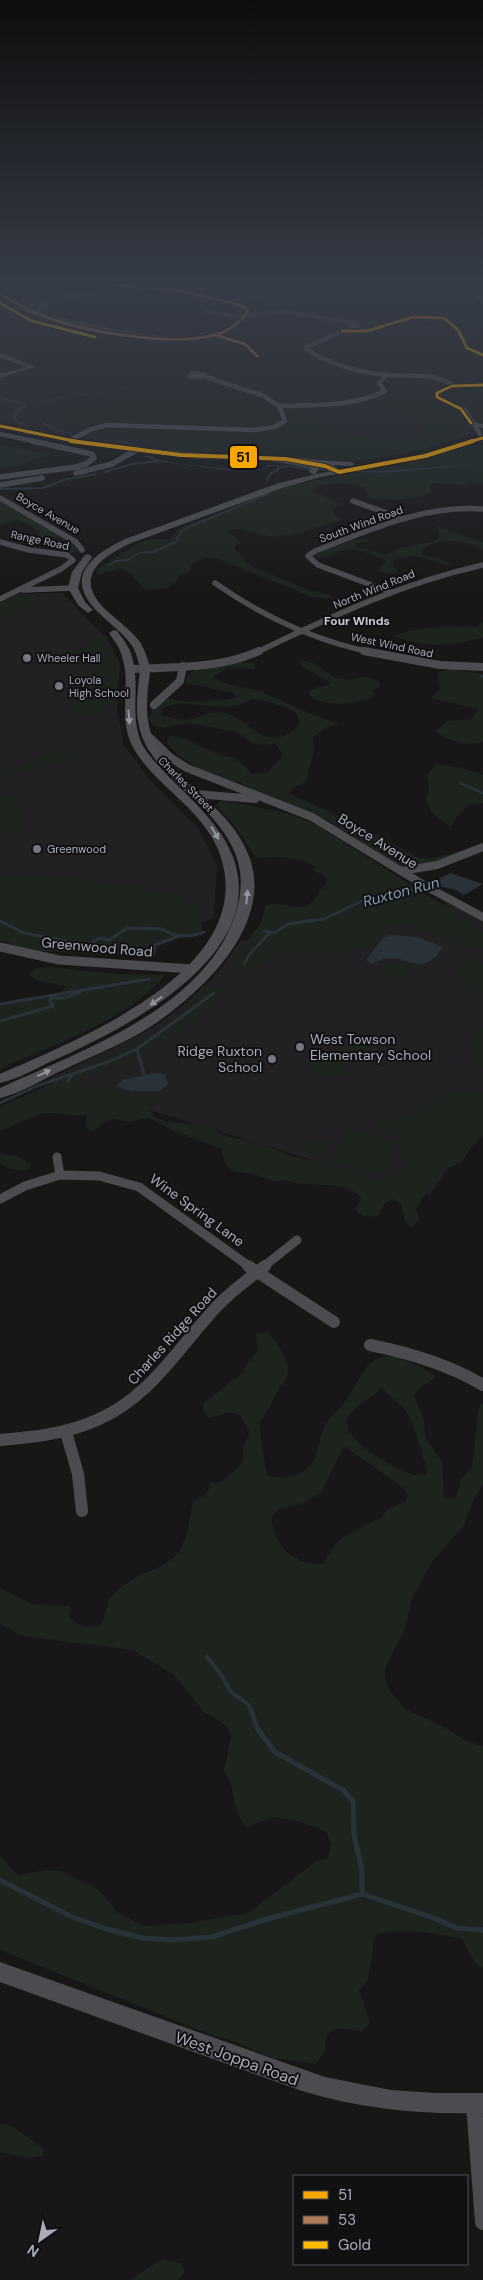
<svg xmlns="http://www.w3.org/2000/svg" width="483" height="2280" font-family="'DM Sans',sans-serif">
<rect width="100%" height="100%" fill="#171717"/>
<path fill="#212123" d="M0 278H483L462 287 474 288 472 292 474 300 483 308V428L471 434 406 453 353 462 130 447 70 436 62 437 0 423Z
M63 593 85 617 108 639 120 663 117 710 124 745 154 785 199 829 217 866 214 917 135 957 20 941 0 935V603L17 594Z
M451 904 483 920V1117L429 1196 48 1079 134 1038 161 1022 181 1007 217 974 240 942 277 930 422 905Z"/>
<path fill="#1d241e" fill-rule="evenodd" d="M315 278H384L446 291 468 290 475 302 483 308V326L461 328 428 298 391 300Z
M161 382 206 388 229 385 258 395V399C272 413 287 403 304 406 313 408 315 421 323 425 341 434 373 440 394 440 405 439 417 436 428 434L414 417C392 413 374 405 352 401L388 394 391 389H397L381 384V382C394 383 403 388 416 390L420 395 455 412 466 433 461 438 420 450 353 462 308 457 169 451 173 445 171 442 79 429 66 420 52 417 51 414 52 411C89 405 128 402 161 382Z
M466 387H483V390L476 391 474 396 483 402V425L476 423 475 419 478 414C473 405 463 400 453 402L446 395 452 389Z
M476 444 483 445V483L472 481 464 485 434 483 430 486 432 492C411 502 390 500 368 498L365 488C347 482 334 483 316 486L313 491 342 504 333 509 335 515 342 520C319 526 293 538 269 536 255 535 241 525 228 531L240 542 235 546V550C243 554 244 561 251 566L309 590 330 595 334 599 312 597 216 558H205L190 565 191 569 187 573 179 576C174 590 156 591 144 589L130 573 121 568 96 575 99 567 141 542 153 539H170L180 528 287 486 424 459Z
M0 445 44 453 50 455 5 469 0 467Z
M0 502 74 543 78 552 69 553 67 552 72 548 71 545C57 533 44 535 29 544L26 543 40 533 30 525 18 520 0 525Z
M436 526 483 542V550C463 539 440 536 421 551L422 555 438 558 453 565C433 564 411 548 393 561V565L399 573 388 574 379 571 380 567 385 563V559C374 556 360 549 349 549 337 550 332 558 318 558L315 554C335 547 360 534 380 541L370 540 355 544 358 548 386 554 400 548 436 541 439 537V530Z
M30 594 33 600 31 604 0 620V604L13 598Z
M483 622V638C446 646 430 649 393 636 417 627 452 625 477 627Z
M101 634C118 652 117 674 118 698 108 714 86 719 70 710V708L94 686 83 674 98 668C100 649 72 657 61 659 56 660 51 658 45 657V655L87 648Z
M302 660 313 663 334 677 345 680 367 677 379 681 381 686 372 691 376 695C360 705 326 708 310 696V691C317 685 325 688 331 683L300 665Z
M231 662 256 663 253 669 228 668 212 677 230 685 261 691 297 708 339 724 327 727 313 737 314 750 306 782 294 787 288 793 367 829 418 858H433L474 847 438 861 403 868 327 820 258 793 241 782H232L199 769 177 754 167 743 169 736 182 738 222 756 235 758 253 774 267 773 283 756 276 744 263 745 252 743 237 732 187 723 163 728 153 725 149 719 153 707 163 703 167 698C184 703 198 702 214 700 223 699 229 700 238 697L231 692 184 683C194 663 211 666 231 662ZM252 699C263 700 288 706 296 713 299 716 299 721 299 725 266 759 249 714 220 712 208 711 197 719 186 720 178 720 169 717 162 715L161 709C190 694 221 718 252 699Z
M448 669 483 674V742C465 747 450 741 435 731L447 721 472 719 478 709 431 698 440 689 438 673Z
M56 751 88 753 0 778V772L40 759Z
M437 764 462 768 483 775V803C467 803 458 813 451 827L433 814 426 801 429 788 427 775Z
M13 793 22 823 18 830 0 832V796Z
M222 800 287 813 317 825 483 931V950C456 945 411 917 387 928 377 933 375 944 366 949L327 953 281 952 272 955 252 969 236 967 232 962 261 922 265 907C278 898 295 912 308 905 317 900 319 890 326 884L327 879 322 874 314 871 315 866C293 855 279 857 256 858L237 829 216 805Z
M21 874C77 879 153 883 203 907L202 930 182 939 156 938 137 949 98 954 43 951 17 946 0 940V876Z
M470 958 483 962V993C463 988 449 974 470 958Z
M394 961 403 963 409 968V973C400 980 389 979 381 973V965Z
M51 967 118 974 165 975C134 1017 48 1047 0 1069V1004L60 993 66 986 38 981 29 974 37 968Z
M214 986 223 989V994L181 1032 141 1054 86 1076 79 1080 80 1085 100 1086 132 1096H160L161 1101 153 1104 147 1108 157 1118 166 1121 212 1126 216 1131 223 1135 261 1144 294 1157 322 1162 382 1180 399 1173 403 1168C401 1158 404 1146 400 1137L376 1128 380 1123 404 1115 460 1089 483 1094V1136L472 1146 461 1163 445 1169 438 1174 416 1209C420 1218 419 1221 412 1228L405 1222 401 1203 393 1199 385 1203 379 1215C368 1218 362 1217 355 1210L361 1198C343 1177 308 1190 286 1180 275 1184 270 1179 259 1176 238 1170 226 1177 222 1149L177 1132 148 1118 130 1122 113 1119 104 1122 93 1132 86 1128 87 1116 50 1113 40 1114 0 1131V1107L111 1056 161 1027 187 1008 208 988Z
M483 1025V1068L479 1065 470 1042Z
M369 1039 377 1045 342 1057 351 1066 342 1069 347 1074 333 1080 329 1076 323 1078 306 1063Z
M351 1129 400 1143 378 1176 328 1161Z
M315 1138 328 1143 323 1154 317 1155 308 1153 305 1147 310 1139Z
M0 1153 19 1157 32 1165 28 1170C17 1171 10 1169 0 1163Z
M267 1332C276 1341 292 1362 287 1376 285 1382 280 1387 277 1393 271 1404 267 1413 259 1423 262 1438 263 1463 268 1476 287 1480 309 1475 316 1455 320 1444 321 1431 327 1422 332 1414 340 1409 345 1402 363 1377 369 1344 406 1361 417 1366 427 1369 436 1377L420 1388 414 1395 424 1420 425 1437 442 1462 444 1498 456 1499 460 1481 472 1467 479 1407 483 1403V1484L474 1499 463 1527 432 1562 412 1598 405 1629 385 1668V1679L389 1690 405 1709 442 1726 466 1741 483 1746V1968L477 1965 462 1939C438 1933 398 1927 375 1935L368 1980 359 1991 370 2022 361 2032C348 2029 335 2025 326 2036L325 2051 316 2064 268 2057 240 2043 209 2034 0 1950V1856L18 1875 46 1870 60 1871 99 1890 118 1913 144 1926 189 1923 248 1913 315 1862 328 1858 331 1844 326 1831 301 1822 274 1817 246 1827C230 1807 237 1788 224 1771L231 1736 225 1725 203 1711 174 1675 133 1650 30 1637 18 1634 0 1624V1588L32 1604 71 1606 69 1617C79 1627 87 1628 101 1625 106 1616 105 1605 111 1597 115 1591 123 1586 129 1582 140 1574 151 1571 163 1565 187 1553 188 1526 193 1502 204 1497 209 1493 211 1481L214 1484 224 1480 239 1466 244 1458 242 1449 250 1432 241 1416 231 1412 209 1418 203 1411 204 1403 245 1371 247 1364 258 1350 256 1334ZM382 1388C389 1396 398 1402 405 1410 412 1419 426 1462 427 1474 423 1474 419 1475 415 1475 399 1472 340 1439 347 1419 351 1410 374 1395 382 1388ZM344 1446 400 1485 407 1493 406 1501 387 1510 381 1518 342 1538 334 1546 323 1564C296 1566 271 1545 272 1516L279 1509 301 1504 321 1493Z
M0 2124 12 2126 44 2149 43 2156 28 2158 0 2152Z
M162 2259 183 2264 184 2272 178 2280H130Z"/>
<path fill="#2a3239" d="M0 396 29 405 16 416 17 421 20 423 44 422 62 431 112 441H125L141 446 56 431 41 423 19 424 12 417 16 409 22 405 0 399Z
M148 455 159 460 182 464 243 470 262 469 268 465H285L376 471 483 464 384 473 309 470 284 466H271L259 470H225L156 461 142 456Z
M450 873 483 884 464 895 456 890 438 886 432 883Z
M391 935 417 937 443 947C440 950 437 957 433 959 418 970 406 958 391 958 385 958 378 961 372 963L366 960 383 938Z
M154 1073 165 1074 168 1084 160 1091H131L116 1086 123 1080Z"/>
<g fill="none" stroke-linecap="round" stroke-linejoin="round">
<path stroke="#2a3239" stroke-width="1" d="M394 278 459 293 483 310
M477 281 483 278
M458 293 465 287
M26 406 64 397 121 389 130 385"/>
<path stroke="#2a3239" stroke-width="2" d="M104 472 132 464 158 461
M267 480 271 473 278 470V468L290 466
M0 489 43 488 67 479 96 474
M109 565 116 561 128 560 139 553 153 552 176 542 182 531 189 527 268 494"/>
<path stroke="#2a3239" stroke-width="2.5" d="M481 676 483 677
M460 783 483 793
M305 922 324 919 362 901 399 894 438 883"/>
<path stroke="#2a3239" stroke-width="3" d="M0 921 24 933 82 944 91 943 100 938 109 940 127 928 162 929 174 935 190 936 204 932
M264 931 274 933 288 924 314 920
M153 955 155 945 177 937
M244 964 249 955 269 933
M0 1004 149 979
M0 1021 53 1006 50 1001 51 998H65L80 992
M137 1049 144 1074
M68 1081 73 1074
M0 1103 37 1086 108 1062 137 1049 214 993"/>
<path stroke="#2a3239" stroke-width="4" d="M207 1657 223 1677 230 1691 249 1705 251 1711"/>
<path stroke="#2a3239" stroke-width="5" d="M251 1710 257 1728 275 1752 343 1790 353 1801 354 1836 362 1870V1894
M0 1880 70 1916 106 1929 143 1938 174 1940 212 1937 267 1919 362 1894 434 1918 456 1928 483 1930"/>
<path stroke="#4b4c50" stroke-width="4.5" d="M50 278 185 292 240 305 247 310V315
M432 278 483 284
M185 292 184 285 198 278
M0 293 27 310 43 316 127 334 172 340 195 339 216 335 233 328 247 315
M230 302 256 297
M207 312 235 316 286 312 355 323 358 325 306 347V349C330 365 357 372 386 375 408 377 435 372 454 386
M35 313C50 297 75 293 97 293
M410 318 446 319 459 331 467 348 483 355
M348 332 367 331 402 321
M215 335 245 344 257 356
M192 373 205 375 199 377 189 376Z
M279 406C313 405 354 407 385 391L379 383 386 375
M0 434 38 442
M480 434 465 410 442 400 437 395C449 382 467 385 483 385
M68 441 92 429 107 425 254 430 274 427 285 421 279 406 264 396 204 376"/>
<path stroke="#4b4c50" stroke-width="5.5" d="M76 473 112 464 136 450
M0 477 76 467 86 464 94 458 92 454 32 441
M0 485 42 478
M0 498 76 542 82 550
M353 501 404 519
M0 542 29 550 67 555 73 560 61 569 0 599
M215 583C262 616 313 640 370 652
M23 590 73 588
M390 592 318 565 308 556 315 551C370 530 422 505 483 509
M257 652C333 616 399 584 483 565"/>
<path stroke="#4b4c50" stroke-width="8" d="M364 651 440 665 483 667
M131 669C174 667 219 669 259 651
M154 705 180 681 183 666
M146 734 171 758 187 768 312 817 429 888 483 917
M196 794 255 799
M402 871 437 865 483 847"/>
<path stroke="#4b4c50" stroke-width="9" d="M0 947 59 960 192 969
M57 1157 60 1175
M0 1199 25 1186 60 1175 99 1176 139 1187 250 1267
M263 1267 297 1240"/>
<path stroke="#4b4c50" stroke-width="12" d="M248 1266 334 1322
M370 1345C410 1353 448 1364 483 1385
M66 1432 78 1474 82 1511
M0 1440C33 1437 66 1434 97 1420 148 1398 175 1353 210 1314 226 1295 246 1281 265 1266"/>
<path stroke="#4b4c50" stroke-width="16" d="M474 2104 483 2222"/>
<path fill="#4b4c50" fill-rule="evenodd" d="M0 353 34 366 35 367 0 378V374L26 367 0 357Z
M0 1962 325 2077 391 2090 436 2093H483V2113C421 2115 362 2109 302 2091L0 1982Z"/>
<path fill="#4a4a4e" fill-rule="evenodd" d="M0 424C90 446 181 453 273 457 295 458 326 456 343 472L339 474C334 473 330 469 325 467 293 456 236 461 200 459 132 453 66 444 0 428Z"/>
<path fill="#4d4f52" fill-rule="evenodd" d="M483 283V289L480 292 483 297V305L474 292Z
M468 421 483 424V428L468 425Z
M483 436V440L425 458 321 477 285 487 131 543C99 558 73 578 106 610 118 621 131 630 140 642 144 649 147 656 149 664 151 671 149 679 148 687 146 707 146 728 157 747 183 789 232 808 250 859 273 927 200 994 150 1027 123 1044 92 1056 63 1070 43 1079 22 1093 0 1098V1088C82 1050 207 1008 236 912 242 893 243 872 235 853 218 811 177 791 152 755 138 735 135 715 138 690 138 681 141 673 139 664 137 657 135 649 130 643 122 632 110 624 100 614 63 579 88 557 125 539L279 483 321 473 424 454Z
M267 457 313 463V460H316L351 462 355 464 351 466 315 464 319 467 316 474H313L309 472 311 468 308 467 270 461H267Z
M88 554 92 557 82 572 78 588 85 602 93 610 88 613 78 605 68 588 72 572 85 555Z
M114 630 117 631C124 640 131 649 133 661 140 690 129 718 143 746 150 758 161 768 170 778 194 802 220 824 233 857 270 956 123 1030 52 1061 35 1069 18 1079 0 1083V1074C81 1038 268 966 217 847 199 807 156 786 134 749 117 720 131 690 123 660 121 649 115 642 109 633Z"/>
<g stroke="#111113" stroke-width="5">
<path id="bus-1-far1" d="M342 331H367L413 317 444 318 458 330 467 348 483 355
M471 423 461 409 437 397V393L452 386 483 385
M0 426 79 442
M469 442 483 438"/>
</g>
<g stroke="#111113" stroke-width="5.5">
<path id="bus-1" d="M71 441 181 455 286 459 325 466 339 472 425 456 473 441"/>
</g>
<g stroke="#111113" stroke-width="5">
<path id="bus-2" d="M0 293C11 300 21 307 33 312 76 331 173 348 218 334 231 330 239 322 248 312L244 307 237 304 185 292 52 278
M215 335 245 344 257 356"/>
</g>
<g stroke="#111113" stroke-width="5">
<path id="bus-3" d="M0 303 32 321 95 337"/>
</g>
<use href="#bus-1-far1" stroke="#f7a600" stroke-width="3"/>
<use href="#bus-1" stroke="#f7a600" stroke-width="4"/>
<use href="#bus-2" stroke="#b07c57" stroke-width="3"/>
<use href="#bus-3" stroke="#fb0" stroke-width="3"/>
</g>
<defs><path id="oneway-solid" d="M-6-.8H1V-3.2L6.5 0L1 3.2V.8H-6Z" transform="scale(1.25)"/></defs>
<g fill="#91969e">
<use href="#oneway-solid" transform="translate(129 717) rotate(85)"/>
<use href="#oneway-solid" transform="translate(215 833) rotate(59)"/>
<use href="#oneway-solid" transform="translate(247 897) rotate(-84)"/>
<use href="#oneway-solid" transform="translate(156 1001) rotate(144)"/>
<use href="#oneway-solid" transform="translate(44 1073) rotate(-25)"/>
</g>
<linearGradient id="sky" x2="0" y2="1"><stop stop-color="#0d0d0d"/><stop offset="0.47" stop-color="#363c47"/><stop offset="1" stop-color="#363c47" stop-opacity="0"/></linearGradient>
<rect width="483" height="597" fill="url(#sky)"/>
<g fill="#757880" stroke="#111113" stroke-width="2">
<circle cx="27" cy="658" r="5"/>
<circle cx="59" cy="686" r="5"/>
<circle cx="37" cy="849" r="5"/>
<circle cx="300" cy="1047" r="5"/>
<circle cx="272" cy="1059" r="5"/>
</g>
<g text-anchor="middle" stroke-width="4" stroke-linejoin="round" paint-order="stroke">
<g font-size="11" fill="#a8adb8" stroke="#111113">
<text transform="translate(48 513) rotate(30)" y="4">Boyce Avenue</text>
<text transform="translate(361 524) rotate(-20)" y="4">South Wind Road</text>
<text transform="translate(40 540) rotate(12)" y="4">Range Road</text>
<text transform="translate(374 589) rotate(-22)" y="4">North Wind Road</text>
<text transform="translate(392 645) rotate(12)" y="4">West Wind Road</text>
<text transform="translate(186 784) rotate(45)" y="4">Charles Street</text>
</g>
<g font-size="11" fill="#a8adb8" stroke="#111113" text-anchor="start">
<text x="37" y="662">Wheeler Hall</text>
<text x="69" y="684">Loyola<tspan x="69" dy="13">High School</tspan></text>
<text x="47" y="853">Greenwood</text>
</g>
<g font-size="12" font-weight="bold" fill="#c9ccd4" stroke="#111113">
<text x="357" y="625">Four Winds</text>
</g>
<g font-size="14" fill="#a8adb8" stroke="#111113">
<text transform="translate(378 841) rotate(32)" y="5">Boyce Avenue</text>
<text transform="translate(97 947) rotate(5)" y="5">Greenwood Road</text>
<text transform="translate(197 1210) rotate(36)" y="5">Wine Spring Lane</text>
<text transform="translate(172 1336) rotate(-48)" y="5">Charles Ridge Road</text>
</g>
<g font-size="14" fill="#a8adb8" stroke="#111113" text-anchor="start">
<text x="310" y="1044">West Towson<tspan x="310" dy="16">Elementary School</tspan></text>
<text x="262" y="1056" text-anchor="end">Ridge Ruxton<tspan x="262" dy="16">School</tspan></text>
</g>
<g font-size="15" font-style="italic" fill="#7f9bb3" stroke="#111113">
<text transform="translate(401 892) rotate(-15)" y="5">Ruxton Run</text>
</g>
<g font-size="16" fill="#a8adb8" stroke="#111113">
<text transform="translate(237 2058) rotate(20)" y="6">West Joppa Road</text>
</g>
</g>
<rect stroke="#111113" stroke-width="2" x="229" y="445" width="29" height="24" rx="5" fill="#f7a600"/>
<g font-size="14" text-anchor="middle" font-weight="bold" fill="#111">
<text x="243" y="462">51</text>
</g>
<rect x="293" y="2175" width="175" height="90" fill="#111113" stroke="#4d4f55"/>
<rect x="303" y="2191" width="25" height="8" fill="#f7a600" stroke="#4d4f55"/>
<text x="338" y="2200" font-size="15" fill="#a8adb8">51</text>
<rect x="303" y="2216" width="25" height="8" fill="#b07c57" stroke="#4d4f55"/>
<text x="338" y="2225" font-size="15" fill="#a8adb8">53</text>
<rect x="303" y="2241" width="25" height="8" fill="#ffbb00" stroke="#4d4f55"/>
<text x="338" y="2250" font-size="15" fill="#a8adb8">Gold</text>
<g transform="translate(40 2240) rotate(213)" stroke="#111113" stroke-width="4" paint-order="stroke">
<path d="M0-4L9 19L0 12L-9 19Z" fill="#a8adb8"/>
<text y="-8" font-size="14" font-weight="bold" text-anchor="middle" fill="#a8adb8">N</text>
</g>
</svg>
